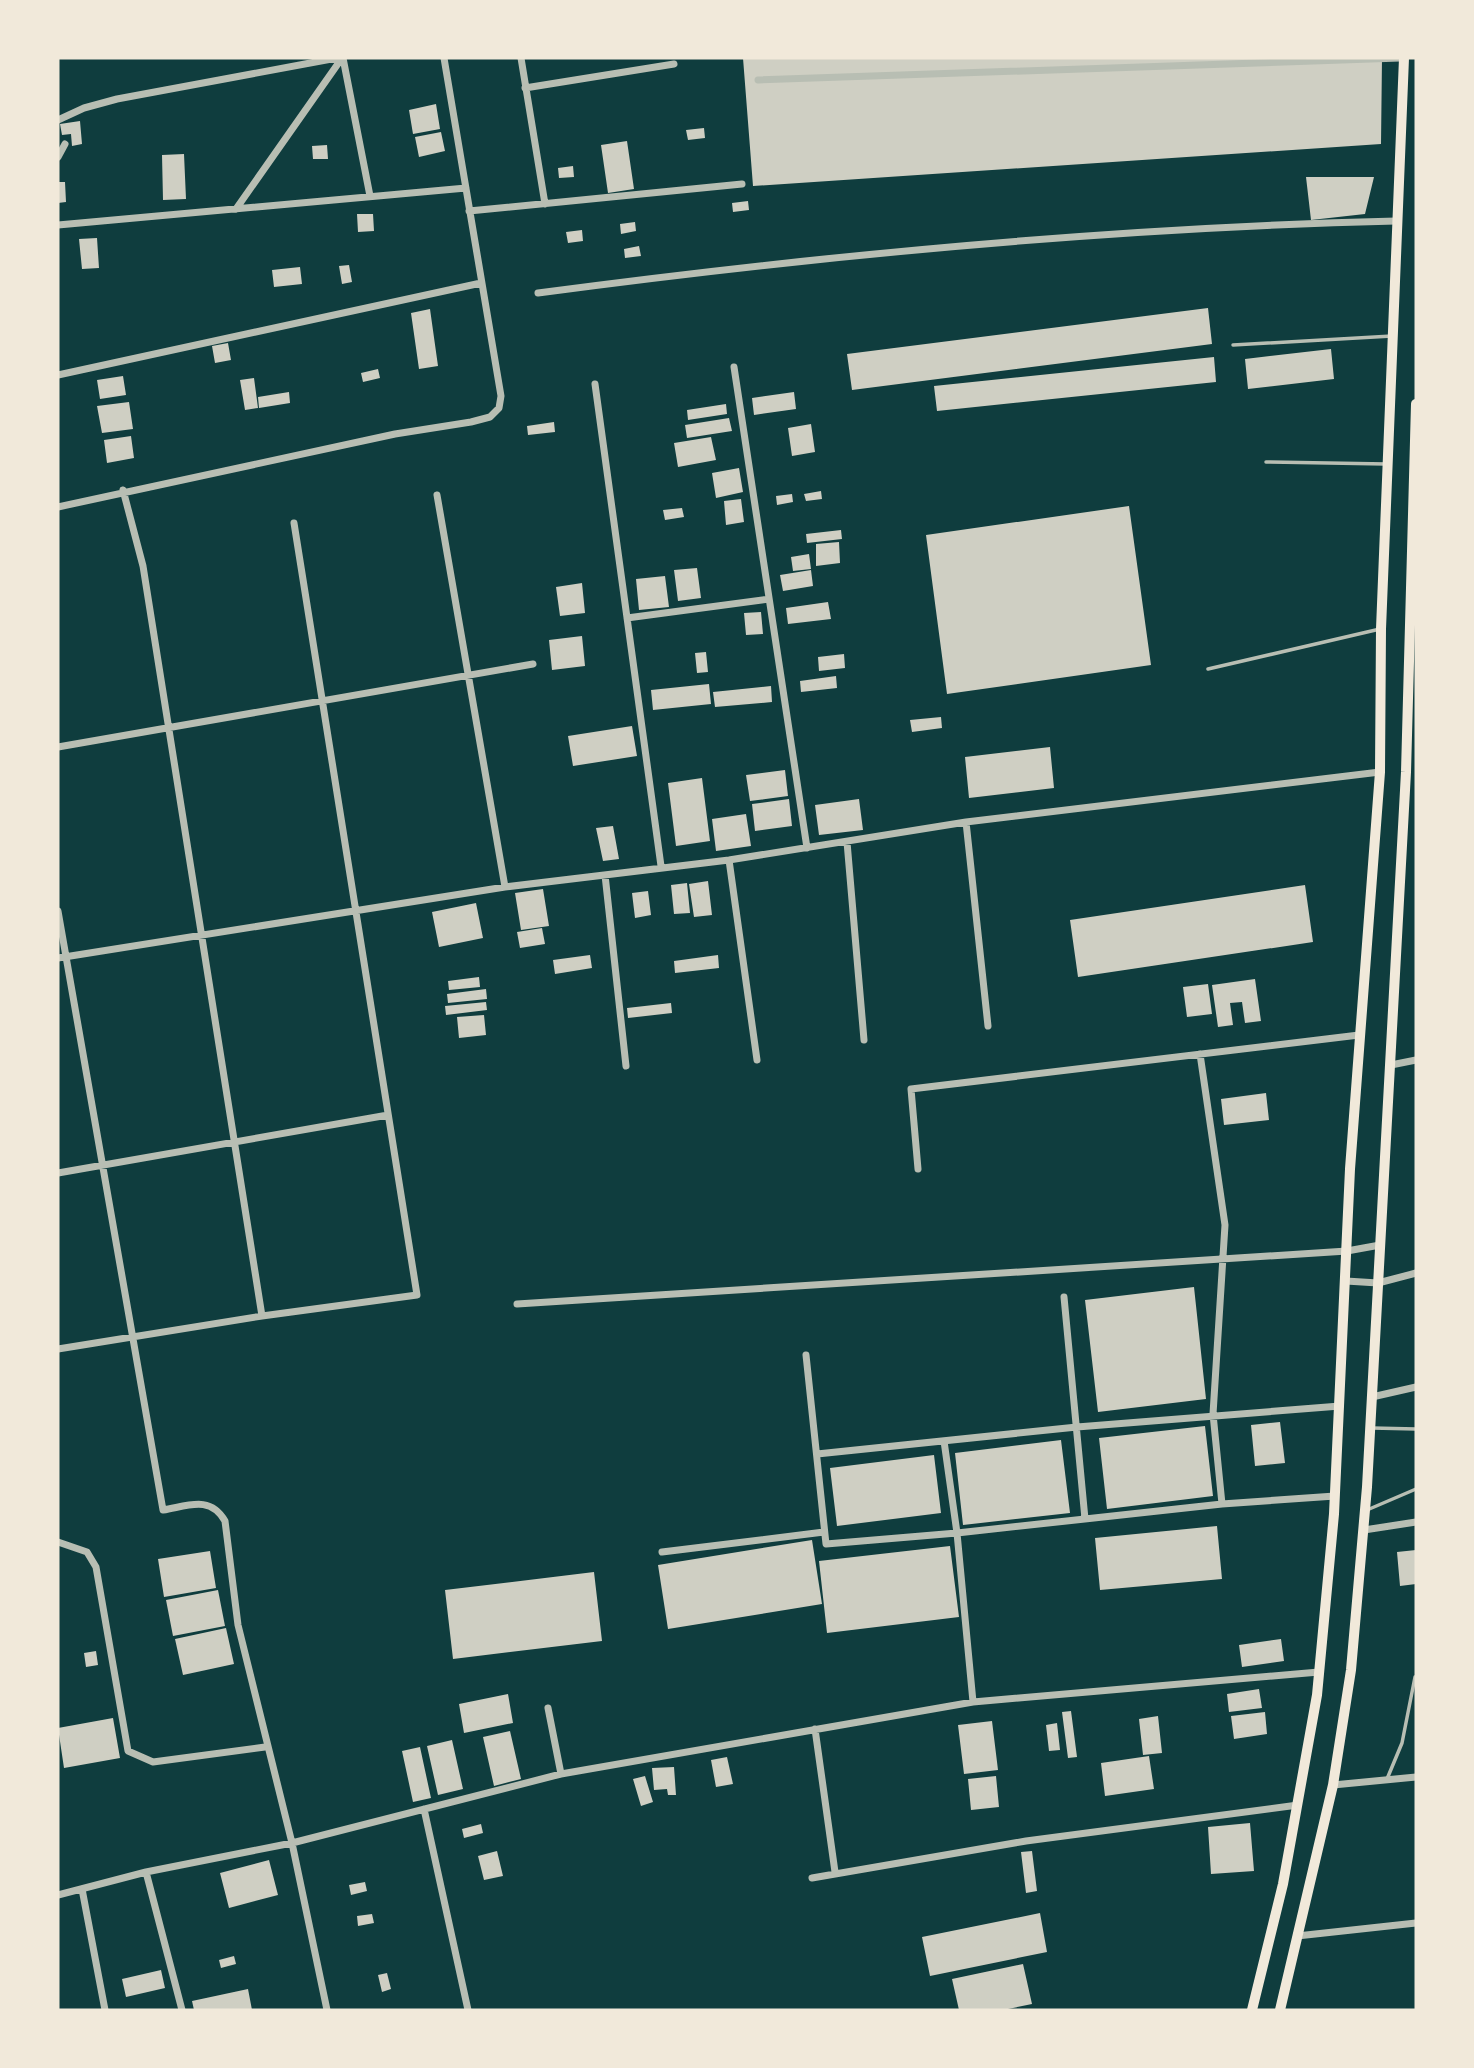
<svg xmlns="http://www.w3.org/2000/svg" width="1474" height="2068" font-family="Inter,sans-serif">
<rect width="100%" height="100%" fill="#0f3d3e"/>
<path fill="#cfcfc3" d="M743 58H1382L1381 144 753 186Z
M436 104 440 129 413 134 409 110Z
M80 121 82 144 72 146 71 134 62 135 60 124Z
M704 128 705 138 688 140 686 130Z
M441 132 445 151 419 157 415 137Z
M627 141 634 189 608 193 601 145Z
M327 145 328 159H313L312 146Z
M184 154 186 199 163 200 162 155Z
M573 166 574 177 559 178 558 168Z
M1306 177H1374L1365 214 1311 220Z
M58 182H65L66 202 58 203Z
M748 201 749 210 733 212 732 203Z
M357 214H373L374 231 358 232Z
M635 222 636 231 621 234 620 224Z
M582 230 583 241 568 243 566 232Z
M97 238 99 268 82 269 79 239Z
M639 246 641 256 625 258 624 249Z
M349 265 352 282 342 284 339 266Z
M300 267 302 284 274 287 272 270Z
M1208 308 1212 344 852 390 847 354Z
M430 309 438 366 419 369 411 313Z
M228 343 231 360 215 363 212 346Z
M1331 349 1334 379 1248 389 1245 359Z
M1214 357 1216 382 937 411 934 386Z
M378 369 380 378 363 382 361 373Z
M123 376 126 395 100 399 97 380Z
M254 378 258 408 245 410 240 380Z
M289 392 290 403 259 408 258 397Z
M794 392 796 409 754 415 752 398Z
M129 402 133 429 102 433 97 406Z
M726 404 727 414 688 420 687 410Z
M729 418 732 431 687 438 685 425Z
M554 422 555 432 528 435 527 426Z
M811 424 815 452 792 456 788 428Z
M131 436 134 458 107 463 104 440Z
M711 437 716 460 678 467 674 443Z
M739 468 743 492 716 498 712 473Z
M821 491 822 499 806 501 804 494Z
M792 494 793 502 777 505 776 496Z
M741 499 744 522 726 525 724 501Z
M1129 506 1151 665 947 694 926 535Z
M682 508 684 517 665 520 663 510Z
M841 530 842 539 807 543 806 534Z
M839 542 840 563 816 566V544Z
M809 554 811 569 793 571 791 557Z
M697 568 701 598 678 601 674 570Z
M811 570 813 586 783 591 780 575Z
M665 576 669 607 639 610 636 579Z
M582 583 585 613 560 616 556 587Z
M828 602 831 619 788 624 786 608Z
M761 612 763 634 746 635 744 613Z
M582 636 585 666 552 670 549 640Z
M706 652 708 672 697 673 695 653Z
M844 654 845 668 819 671 818 657Z
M836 676 837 688 801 692 800 681Z
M709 684 711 704 653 710 651 690Z
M771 686 772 702 715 707 713 692Z
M941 717 942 728 912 732 910 720Z
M632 726 637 756 573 766 568 736Z
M1050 747 1054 788 969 798 965 757Z
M785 770 788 796 750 801 746 775Z
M702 778 710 841 676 846 668 783Z
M789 799 792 826 755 831 752 804Z
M859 799 863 830 819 835 815 805Z
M746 814 751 846 716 851 712 819Z
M613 826 619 859 603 861 596 828Z
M708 881 712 915 694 917 689 884Z
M687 883 690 913 674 914 671 885Z
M1305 885 1313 942 1078 977 1070 920Z
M543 889 549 926 521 930 515 893Z
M648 891 651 915 635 918 632 893Z
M476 903 483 938 439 947 432 912Z
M542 928 545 944 520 948 517 932Z
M590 955 592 968 555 974 553 960Z
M718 955 719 968 675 973 674 961Z
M479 977 480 987 449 990 448 981Z
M1255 979 1261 1021 1245 1023 1242 1002 1230 1003 1233 1025 1218 1027 1212 985Z
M1208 984 1212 1014 1187 1017 1183 987Z
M486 989 487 999 448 1003 447 994Z
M486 1002 487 1010 446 1015 445 1006Z
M671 1003 672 1013 628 1018 627 1008Z
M484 1015 486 1035 459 1038 457 1017Z
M1266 1093 1269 1120 1224 1125 1221 1099Z
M1194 1287 1206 1399 1098 1412 1085 1300Z
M1280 1422 1285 1463 1255 1466 1251 1425Z
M1205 1426 1213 1496 1107 1509 1099 1438Z
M1061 1440 1070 1513 963 1525 955 1453Z
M934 1455 941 1513 837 1526 830 1468Z
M1217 1526 1222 1579 1100 1590 1095 1538Z
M812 1540 822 1604 668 1629 658 1565Z
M950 1546 959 1617 827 1633 819 1561Z
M1416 1550V1584L1400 1586 1397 1552Z
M210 1551 216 1588 164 1597 158 1559Z
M594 1572 602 1641 453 1659 445 1590Z
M218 1590 225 1626 173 1636 166 1600Z
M226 1628 234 1664 183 1675 175 1639Z
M1281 1639 1284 1661 1242 1667 1239 1645Z
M96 1651 98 1665 86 1667 84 1653Z
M1259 1689 1262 1708 1229 1712 1227 1694Z
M508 1694 513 1723 464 1733 459 1704Z
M1071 1711 1077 1757 1068 1758 1062 1712Z
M1265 1712 1267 1734 1234 1739 1231 1716Z
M1158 1716 1162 1753 1143 1755 1139 1719Z
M113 1718 120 1758 64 1768 58 1728Z
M992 1721 998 1770 964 1774 958 1725Z
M1057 1723 1060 1750 1049 1751 1046 1725Z
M510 1731 521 1779 494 1786 483 1737Z
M452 1740 463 1789 438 1795 427 1746Z
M420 1747 431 1798 413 1802 402 1751Z
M1149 1756 1154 1789 1105 1796 1101 1763Z
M727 1757 733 1784 716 1787 711 1760Z
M674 1767 676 1795H668L667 1789 654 1790 652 1768Z
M645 1776 653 1802 641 1806 633 1779Z
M996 1776 999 1807 971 1810 968 1779Z
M1250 1823 1254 1871 1211 1874 1208 1827Z
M481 1824 483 1833 464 1838 462 1829Z
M497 1851 503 1876 484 1880 478 1856Z
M1032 1851 1037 1891 1026 1893 1021 1852Z
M269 1860 278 1895 229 1908 220 1873Z
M365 1882 367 1891 351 1895 349 1885Z
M1040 1913 1047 1952 930 1976 922 1937Z
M372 1914 374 1923 358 1926 357 1916Z
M234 1956 236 1964 221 1968 219 1960Z
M1023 1964 1032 2004 1003 2010H959L952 1979Z
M161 1970 165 1988 126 1997 122 1979Z
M387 1973 391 1989 382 1992 378 1975Z
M248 1989 252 2010H194L192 2001Z"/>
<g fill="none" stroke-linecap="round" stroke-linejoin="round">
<path stroke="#b8beb3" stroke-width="3.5" d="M1233 345 1392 336
M1266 462 1386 464
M1208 669 1380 629
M1372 1428 1416 1429
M1367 1510 1416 1489
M1387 1779 1402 1743 1415 1677"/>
<path stroke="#b8beb3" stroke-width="7" d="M343 58 370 196
M521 58 545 204
M758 80 1400 58
M525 88 674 64
M58 120 84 108 117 99 337 58
M58 157 65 144
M236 209 342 58
M469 211 742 184
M58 225 466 188
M538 293C823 255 1108 228 1396 221
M734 367 807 848
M58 375 481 283
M595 384 661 866
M437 495 505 887
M58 507 395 434 471 422 490 417 499 408 501 396 444 58
M627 618 769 599
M58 747 533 664
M966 822 988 1026
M847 842 864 1040
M729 860 757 1060
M605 875 626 1066
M58 911 163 1510C188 1506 210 1495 225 1521L238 1625 292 1843 327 2010
M58 958 505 887 729 860 966 822 1380 772
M1200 1054 1225 1225 1213 1414 1222 1504
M1391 1065 1416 1060
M918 1169 911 1089 1359 1035
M58 1173 388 1115
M1346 1281 1378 1283 1416 1273
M1064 1297 1085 1519
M517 1304 1347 1251 1380 1245
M262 1316 417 1295 294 523
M58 1349 262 1316 143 566 123 490
M806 1355 826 1544 957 1533 944 1441
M1372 1397 1416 1387
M817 1454 1077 1427 1340 1406
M1364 1530 1416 1522
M58 1542 87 1552 96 1567 128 1751 153 1762 265 1747
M662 1552 824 1532
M973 1702 957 1533 1222 1504 1335 1496
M548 1708 561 1774
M815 1729 835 1872
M1333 1785 1416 1777
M424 1809 468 2010
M146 1872 182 2010
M812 1878 1026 1841 1298 1805
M82 1889 105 2010
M58 1895 146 1872 292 1843 561 1774 973 1702 1319 1672
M1297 1936 1416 1923"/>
<path stroke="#f1e9da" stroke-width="10" d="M1252 2010 1283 1884 1317 1695 1334 1514 1350 1169 1380 772 1381 629 1404 58
M1280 2010 1333 1785 1351 1670 1367 1487 1406 772 1416 404"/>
</g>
<rect width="1474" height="2068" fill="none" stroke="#f1e9da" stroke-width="119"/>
</svg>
